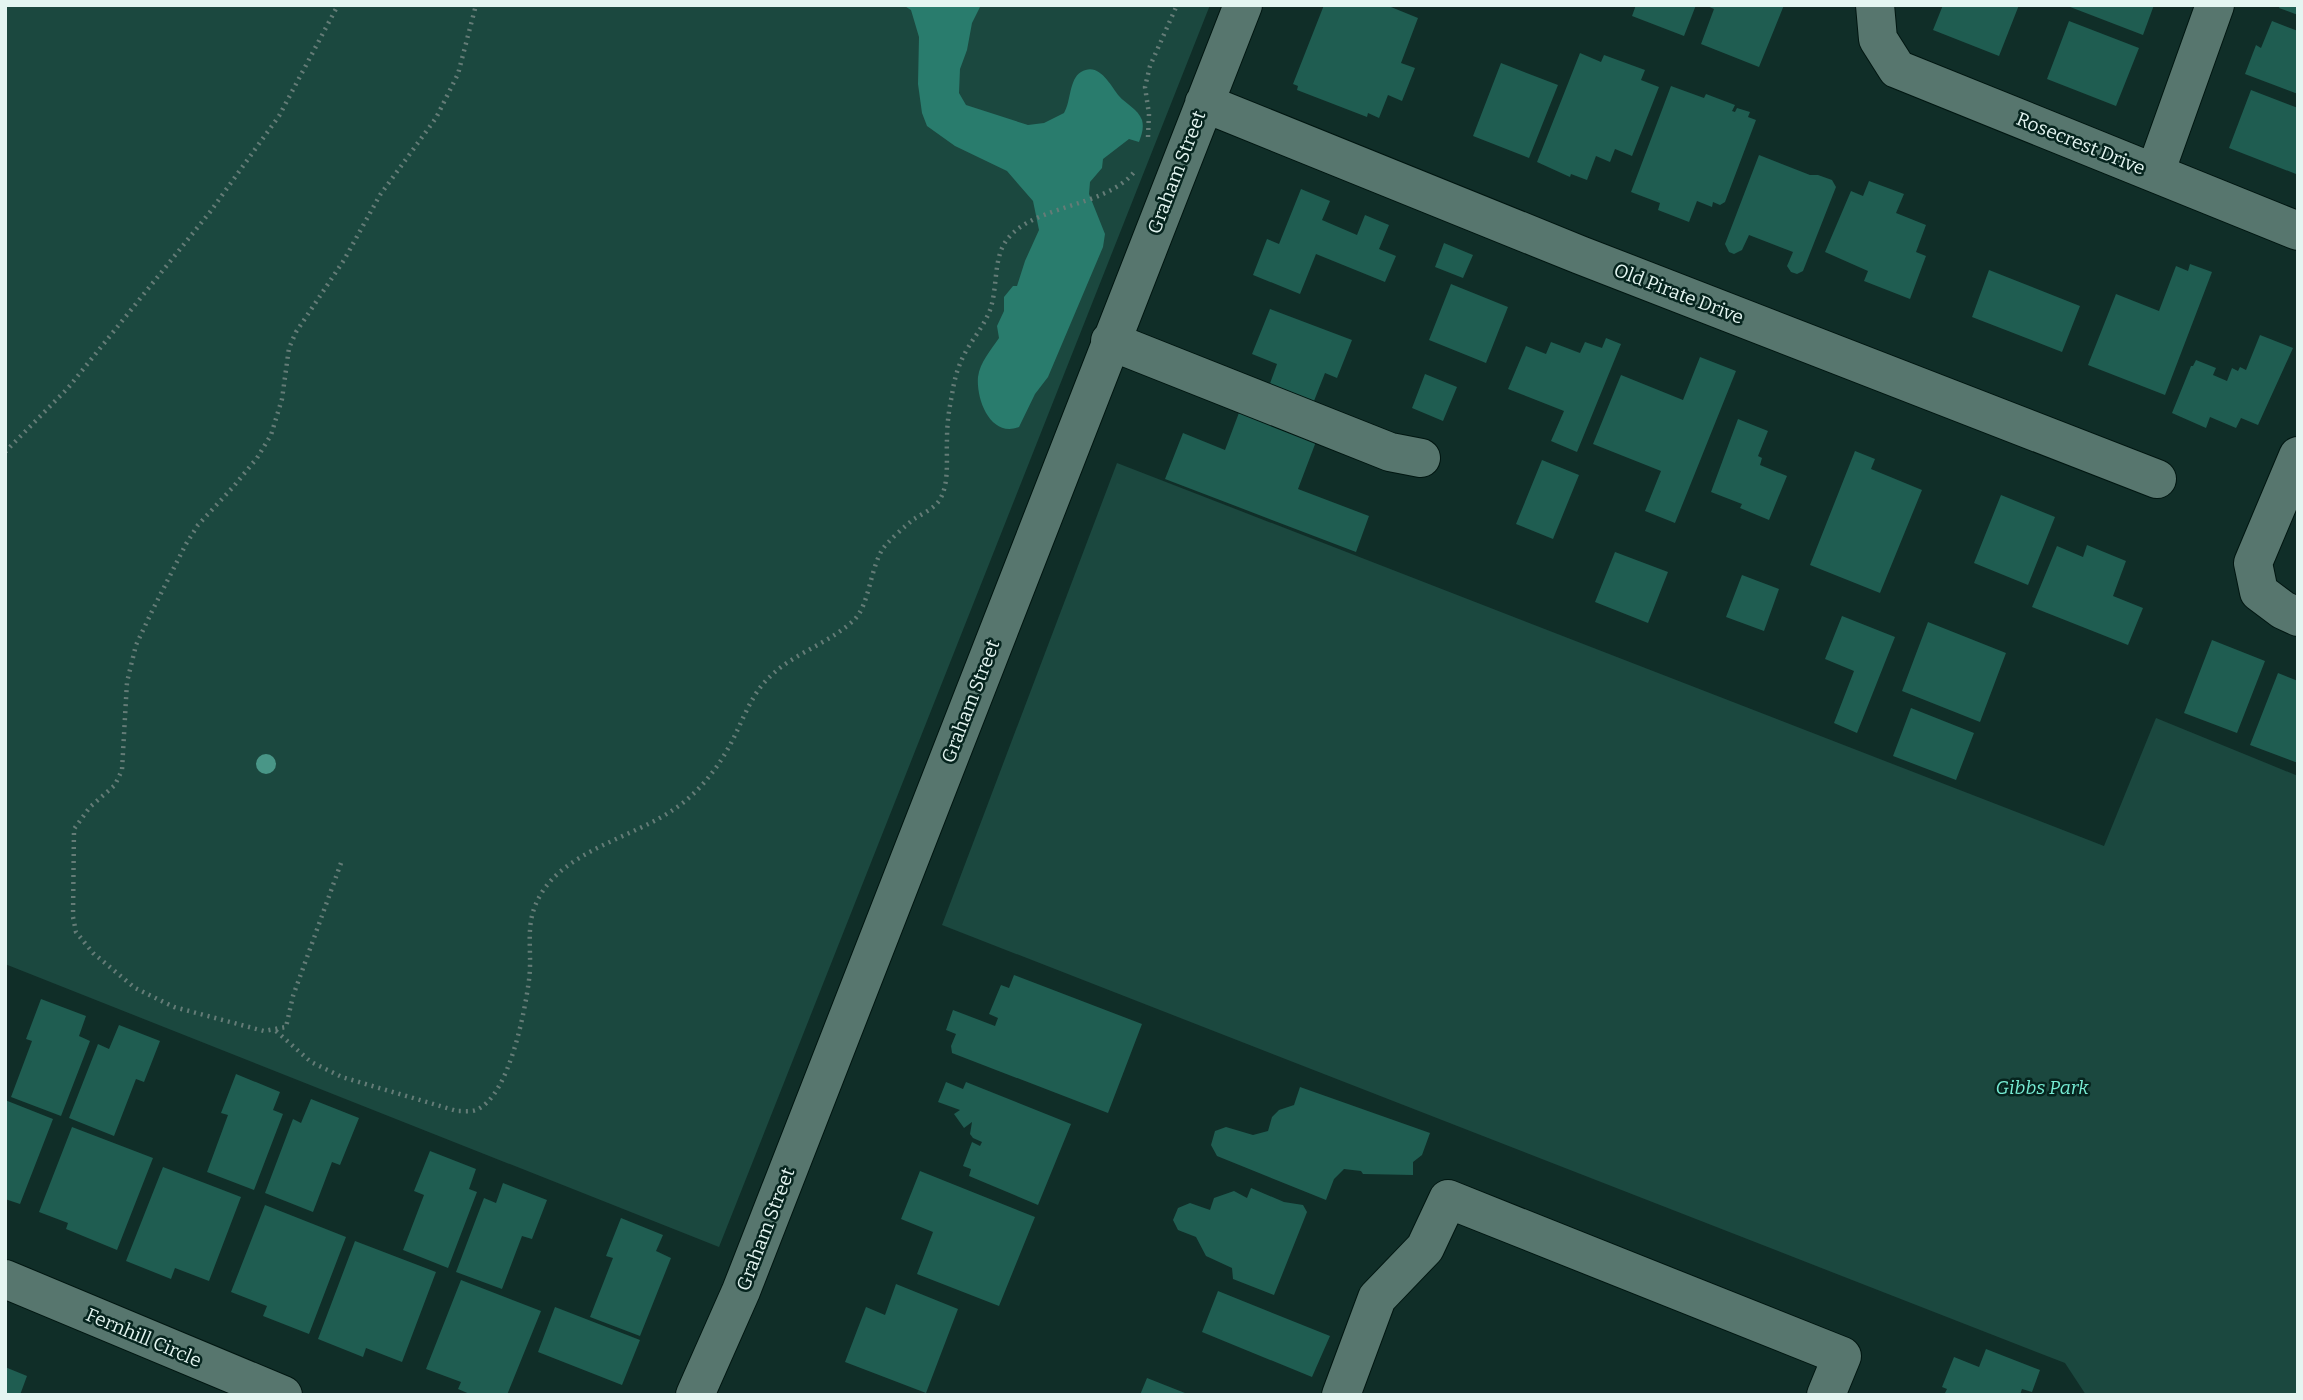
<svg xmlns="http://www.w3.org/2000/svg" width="2303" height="1400" font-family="Bitter,serif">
<rect width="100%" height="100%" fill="#102e28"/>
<path fill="#1b483f" d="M5 5H1210L719 1247 5 964Z
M1117 463 2104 846 2156 718 2298 776V1395H2086L2065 1363 942 925Z"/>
<path fill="#297c6d" d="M903 5H981L972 23 967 50 960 69 959 93 966 105 1028 125 1044 123 1064 113C1071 102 1069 79 1081 72 1099 61 1110 85 1119 96 1126 104 1138 109 1142 120 1144 128 1142 134 1139 142L1129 139 1103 159 1102 168 1090 182 1089 194 1105 234 1103 247 1048 377 1035 394 1019 427C991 438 976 400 978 377 980 362 991 350 999 338L997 326 1004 311V297L1013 286H1017L1025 261 1039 230 1033 201 1007 171 955 146 927 126 922 113 918 84 919 37 911 10Z"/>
<path fill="#1f5d51" d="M1324 5H1386L1418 18 1401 63 1415 68 1402 101 1388 95 1379 118 1368 113 1367 117 1297 90 1298 86 1293 84Z
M1636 5H1696L1684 36 1632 16Z
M1705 5H1784L1759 67 1701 44 1714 9Z
M1943 5H2019L1999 56 1933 30Z
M2065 5H2154L2143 35Z
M2280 5H2298V15L2279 8Z
M2069 21 2139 48 2116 106 2047 79Z
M2272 21 2298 31V94L2245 74 2256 45 2261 48Z
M1580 53 1601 62 1604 55 1645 70 1641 80 1659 87 1632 156 1615 149 1610 162 1596 156 1587 180 1571 174 1570 177 1537 162Z
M1501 63 1558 85 1529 158 1473 136Z
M1671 86 1704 98 1706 94 1735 105 1732 111 1735 112 1737 108 1750 112 1748 117 1756 120 1725 202 1720 205 1713 202 1712 207 1697 201 1689 222 1658 210 1660 203 1631 192Z
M2251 90 2298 108 2296 174 2229 148Z
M1759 155 1810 175H1818L1832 180 1836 187 1803 271 1797 274 1791 272 1787 266 1793 252 1749 235 1742 250 1734 254 1729 252 1725 244Z
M1869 181 1904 194 1896 213 1926 225 1916 252 1926 256 1910 299 1864 281 1868 271 1825 252 1851 191 1863 196Z
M1301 189 1330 201 1322 220 1357 235 1365 215 1389 225 1379 249 1396 256 1385 282 1316 254 1300 294 1253 275 1267 239 1279 244Z
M1444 243 1473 255 1463 278 1435 267Z
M2190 264 2212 272 2165 395 2088 365 2116 294 2159 311 2176 266 2188 271Z
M1989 270 2080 306 2062 352 1972 317Z
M1451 284 1508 307 1486 363 1429 340Z
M1270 309 1352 340 1337 378 1325 373 1312 406 1268 389 1277 364 1252 354Z
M2260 335 2293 348 2258 425 2241 418 2236 428 2210 417 2206 428 2172 413 2191 366H2193L2196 360 2216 368 2213 375 2227 381 2232 368 2238 371 2240 367 2246 370Z
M1606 338 1621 344 1577 452 1551 441 1564 411 1508 389 1526 346 1546 354 1551 342 1580 353 1585 342 1602 348Z
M1700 357 1736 371 1675 523 1645 511 1661 471 1593 444 1621 375 1683 400Z
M1425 374 1457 387 1443 421 1412 408Z
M1240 410 1317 439 1298 489 1369 516 1356 552 1165 479 1183 433 1225 450Z
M1738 419 1768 431 1758 456 1762 458 1760 465 1787 476 1769 520 1740 508 1742 504 1711 492Z
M1855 451 1875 459 1871 469 1922 490 1880 593 1810 565Z
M1542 460 1579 475 1553 539 1516 524Z
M2001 495 2055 517 2028 585 1974 563Z
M2087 545 2126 561 2113 596 2143 608 2128 645 2032 607 2057 546 2083 557Z
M1615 552 1668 572 1648 623 1595 602Z
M1742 575 1779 589 1764 631 1726 617Z
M1842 616 1895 637 1857 733 1834 723 1854 671 1825 659Z
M1928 622 2006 653 1980 722 1902 691Z
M2212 640 2265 661 2237 733 2184 713Z
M2278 673 2298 681V763L2250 745Z
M1911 708 1974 733 1956 780 1893 756Z
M1014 975 1142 1024 1108 1113 952 1053 951 1046 956 1034 946 1030 953 1010 995 1026 998 1018 989 1014 1001 985 1009 988Z
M41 999 86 1016 79 1036 90 1041 61 1116 11 1097 32 1041 26 1039Z
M119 1025 160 1041 144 1082 136 1079 114 1136 69 1118 98 1044 109 1049Z
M236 1074 280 1092 273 1110 283 1114 254 1190 207 1172 228 1115 221 1113Z
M946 1082 963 1089 966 1082 1071 1124 1038 1205 969 1176 971 1169 963 1166 972 1142 980 1146 982 1142 973 1138 970 1134 972 1122 964 1128 954 1114 960 1110 938 1102Z
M1300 1087 1430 1133 1422 1155 1413 1162V1175L1363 1174 1361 1171 1344 1169 1334 1179 1326 1200 1217 1156 1211 1145 1215 1131 1226 1127 1253 1135 1268 1131 1272 1117 1279 1110 1294 1105Z
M311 1099 359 1118 340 1165 332 1162 313 1212 265 1193 293 1119 301 1123Z
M5 1100 53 1119 20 1204 5 1199Z
M72 1127 153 1158 117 1250 66 1229 68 1223 39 1212Z
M430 1151 476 1169 469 1189 477 1192 448 1268 403 1250 424 1195 414 1191Z
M163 1167 241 1197 209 1281 175 1268 171 1279 126 1261Z
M920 1171 1035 1217 999 1306 917 1274 933 1232 901 1219Z
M503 1183 547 1200 532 1239 522 1236 502 1289 456 1272 484 1198 496 1203Z
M1251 1188 1284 1202 1303 1205 1307 1212 1274 1295 1233 1279 1232 1268 1206 1256 1196 1237 1178 1230 1173 1220 1178 1208 1190 1203 1210 1210 1214 1198 1234 1191 1247 1198Z
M265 1205 346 1237 309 1334 263 1316 267 1306 231 1292Z
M621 1218 663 1235 656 1251 671 1258 640 1336 590 1317 613 1258 606 1256Z
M355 1241 436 1272 402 1362 366 1348 363 1357 318 1339Z
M461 1280 541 1311 507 1395H472L458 1389 461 1382 426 1369Z
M896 1284 958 1309 926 1393 845 1362 866 1307 885 1315Z
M1218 1291 1330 1336 1312 1377 1202 1332Z
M555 1307 640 1340 622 1385 538 1352Z
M1986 1349 2040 1370 2032 1392 2022 1389 2020 1395H1944L1947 1389 1942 1387 1954 1357 1979 1367Z
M5 1367 27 1376 20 1395H5Z
M1147 1378 1190 1395H1140Z"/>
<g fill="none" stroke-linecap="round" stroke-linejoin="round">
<g stroke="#001611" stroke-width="40">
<path id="minor" d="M1875 5 1878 39 1897 69 2298 231
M1204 103 1580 255 2157 479
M2155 173 2215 5
M1110 341 1390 452 1421 458
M2298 456 2253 563 2259 592 2283 610 2298 617
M5 1279 283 1395
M695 1395 741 1291 1243 5
M1341 1395 1377 1298 1425 1248 1448 1199 1842 1356 1826 1395"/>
</g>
<path stroke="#647c77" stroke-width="4.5" stroke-dasharray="2 5" stroke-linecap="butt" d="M1148 137 1149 114 1145 87 1150 66 1177 5
M5 452 68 388 210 212 279 116 338 5
M341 863 293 996 286 1027 264 1031 174 1007 135 988 93 953 76 932 73 917 74 829 90 807 115 785 122 770 127 682 136 645 153 609 186 544 198 525 234 486 257 458 271 435 282 399 289 348 296 332 344 260 380 195 436 118 458 74 476 5
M276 1031 311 1062 342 1077 457 1111C463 1111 471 1112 476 1110 509 1097 525 1011 529 980 533 949 523 923 541 894 566 851 633 837 673 810 697 794 716 771 730 745 741 725 748 702 763 684 788 654 827 646 855 619 869 604 870 571 882 550 887 542 906 525 914 519 922 514 933 509 939 501 950 484 946 458 947 439 947 424 949 409 952 395 954 380 958 366 965 353 973 338 984 326 990 310 997 290 994 267 1002 248 1022 204 1105 210 1135 171"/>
<use href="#minor" stroke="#57766e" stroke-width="38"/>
</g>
<circle fill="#499687" cx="266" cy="764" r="10"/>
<g text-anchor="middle" stroke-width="5" stroke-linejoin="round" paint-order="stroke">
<g font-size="19" fill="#e4f5f1" stroke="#06241e">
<text transform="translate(2081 143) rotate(22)" y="7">Rosecrest Drive</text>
<text transform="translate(1176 172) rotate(-69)" y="7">Graham Street</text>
<text transform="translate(1679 293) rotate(21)" y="7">Old Pirate Drive</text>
<text transform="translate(970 701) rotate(-69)" y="7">Graham Street</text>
<text transform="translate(765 1229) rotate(-69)" y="7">Graham Street</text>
<text transform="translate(144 1337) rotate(23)" y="7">Fernhill Circle</text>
</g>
<g font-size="19" font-style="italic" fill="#77ecd4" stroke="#06241e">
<text x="2042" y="1094">Gibbs Park</text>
</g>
</g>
<rect width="2303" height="1400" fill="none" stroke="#e4f5f1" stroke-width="14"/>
</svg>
